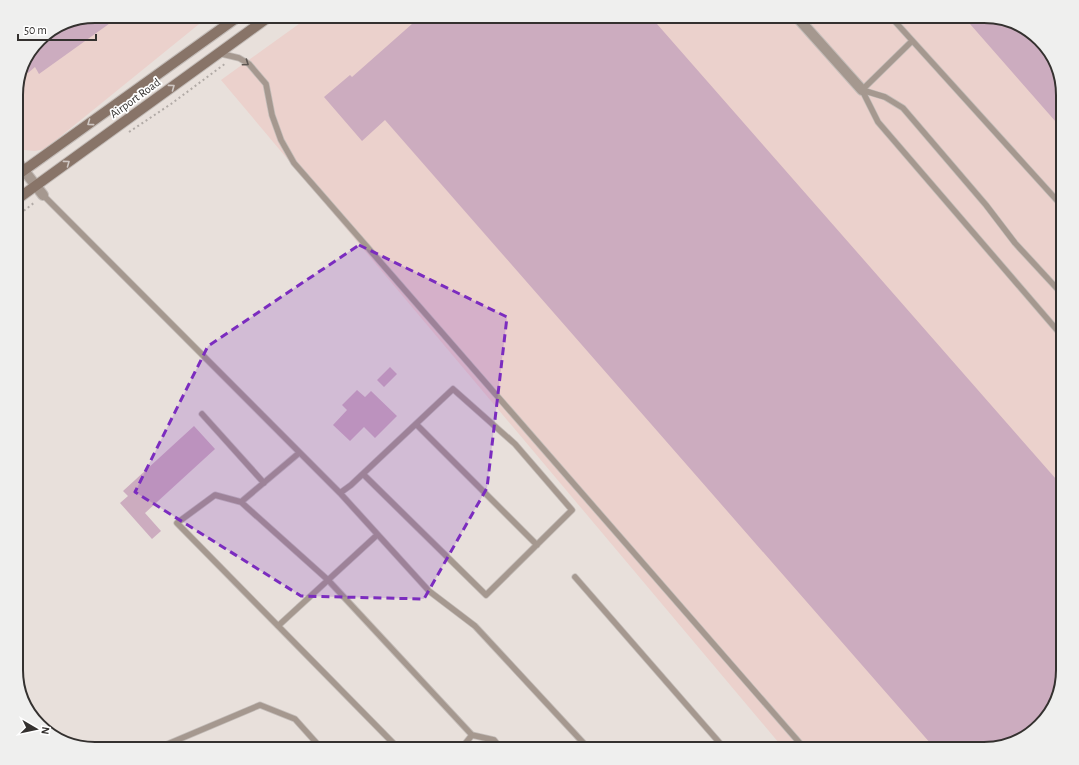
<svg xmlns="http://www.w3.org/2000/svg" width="1079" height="765" font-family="'Alegreya Sans',sans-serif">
<rect width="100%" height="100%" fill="#e8e0db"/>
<path fill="#ebd1cc" d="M95 16H209L45 149 35 151 24 150 16 146V90L24 60 43 36 65 22Z
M310 16H984L1032 32 1055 60 1063 95V670L1047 718 1019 741 984 749H784L221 80Z"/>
<path fill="#ccacbf" d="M95 16H120L39 74 35 67 28 73 23 66 24 60 43 36 65 22Z
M421 16H650L1063 487V670L1048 714 1017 741 984 749H925L931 744 385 120 362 141 324 97 350 75 352 77Z
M963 16H984L1032 32 1055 60 1063 95V130Z
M390 367 397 374 384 387 377 380Z
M357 390 365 397 371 391 397 416 375 438 364 427 350 441 333 425 347 410 342 405Z
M194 426 215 449 145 513 161 531 152 539 120 503 128 496 123 491Z"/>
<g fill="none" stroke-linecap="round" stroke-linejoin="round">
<g stroke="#c4bdb9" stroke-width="7">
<path id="service" d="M890 16 1063 207
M218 53 239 58 249 64 266 84 272 115 281 140 294 163 805 749
M862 90 878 122 1063 337
M862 90 885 97 903 108 986 205 1015 243 1063 295
M862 90 912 41
M43 195 340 493 429 591 475 626 589 749
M202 414 264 483
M416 424 537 545
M340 493 351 485 453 389 515 444 572 510 486 595 363 474
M241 502 299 453
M575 577 725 749
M278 626 377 535
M472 735 494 740 501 749
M156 749 260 705 295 719 321 748V749
M399 749 177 523 215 495 241 502 328 580 472 735 461 749"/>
</g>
<g stroke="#c4bdb9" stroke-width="12">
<path id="minor" d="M796 16 862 90
M16 160 43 195"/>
</g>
<g stroke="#c4bdb9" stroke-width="12">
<path id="secondary" d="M16 176 239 16
M16 200 270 16"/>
</g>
<path stroke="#b1aaa6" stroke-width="2" stroke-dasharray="2 3" stroke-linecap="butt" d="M129 132 171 104 226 63
M16 217 35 202"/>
<use href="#service" stroke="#a5988f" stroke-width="5.5"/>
<use href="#minor" stroke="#a5988f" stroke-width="10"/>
<use href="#secondary" stroke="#887468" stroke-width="10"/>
</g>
<defs><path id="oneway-chevron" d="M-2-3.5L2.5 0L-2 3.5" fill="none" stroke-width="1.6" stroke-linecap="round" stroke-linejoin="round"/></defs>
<use stroke="#5c5551" href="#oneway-chevron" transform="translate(246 63) rotate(35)"/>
<g stroke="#cfc7c3">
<use href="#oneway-chevron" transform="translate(172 87) rotate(-36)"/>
<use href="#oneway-chevron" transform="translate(90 123) rotate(144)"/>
<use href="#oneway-chevron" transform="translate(67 163) rotate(-36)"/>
</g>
<path fill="#7b2cbf" fill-opacity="0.2" stroke="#7b2cbf" stroke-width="3" stroke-dasharray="8 5" stroke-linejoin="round" d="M359 245 507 317 487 488 424 599 301 596 135 492 208 346Z"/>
<g text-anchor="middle" stroke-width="3.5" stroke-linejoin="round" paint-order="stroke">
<g font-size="12" fill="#34312f" stroke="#fff">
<text transform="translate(135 98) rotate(-36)" y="4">Airport Road</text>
</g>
</g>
<path d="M0 0H1079V765H0ZM95 23H984A72 72 0 0 1 1056 95V670A72 72 0 0 1 984 742H95A72 72 0 0 1 23 670V95A72 72 0 0 1 95 23Z" fill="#efefee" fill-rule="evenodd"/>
<path fill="none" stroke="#34312f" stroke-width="2" d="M95 23H984A72 72 0 0 1 1056 95V670A72 72 0 0 1 984 742H95A72 72 0 0 1 23 670V95A72 72 0 0 1 95 23Z"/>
<g transform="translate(36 729) rotate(99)" stroke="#ffffff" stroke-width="3" paint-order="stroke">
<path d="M0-3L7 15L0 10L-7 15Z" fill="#34312f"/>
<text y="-6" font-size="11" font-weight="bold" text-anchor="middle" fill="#34312f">N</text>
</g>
<path d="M18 34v6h78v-6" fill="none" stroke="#34312f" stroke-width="2"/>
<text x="24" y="34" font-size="12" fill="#34312f" stroke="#ffffff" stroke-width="3" paint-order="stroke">50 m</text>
</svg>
